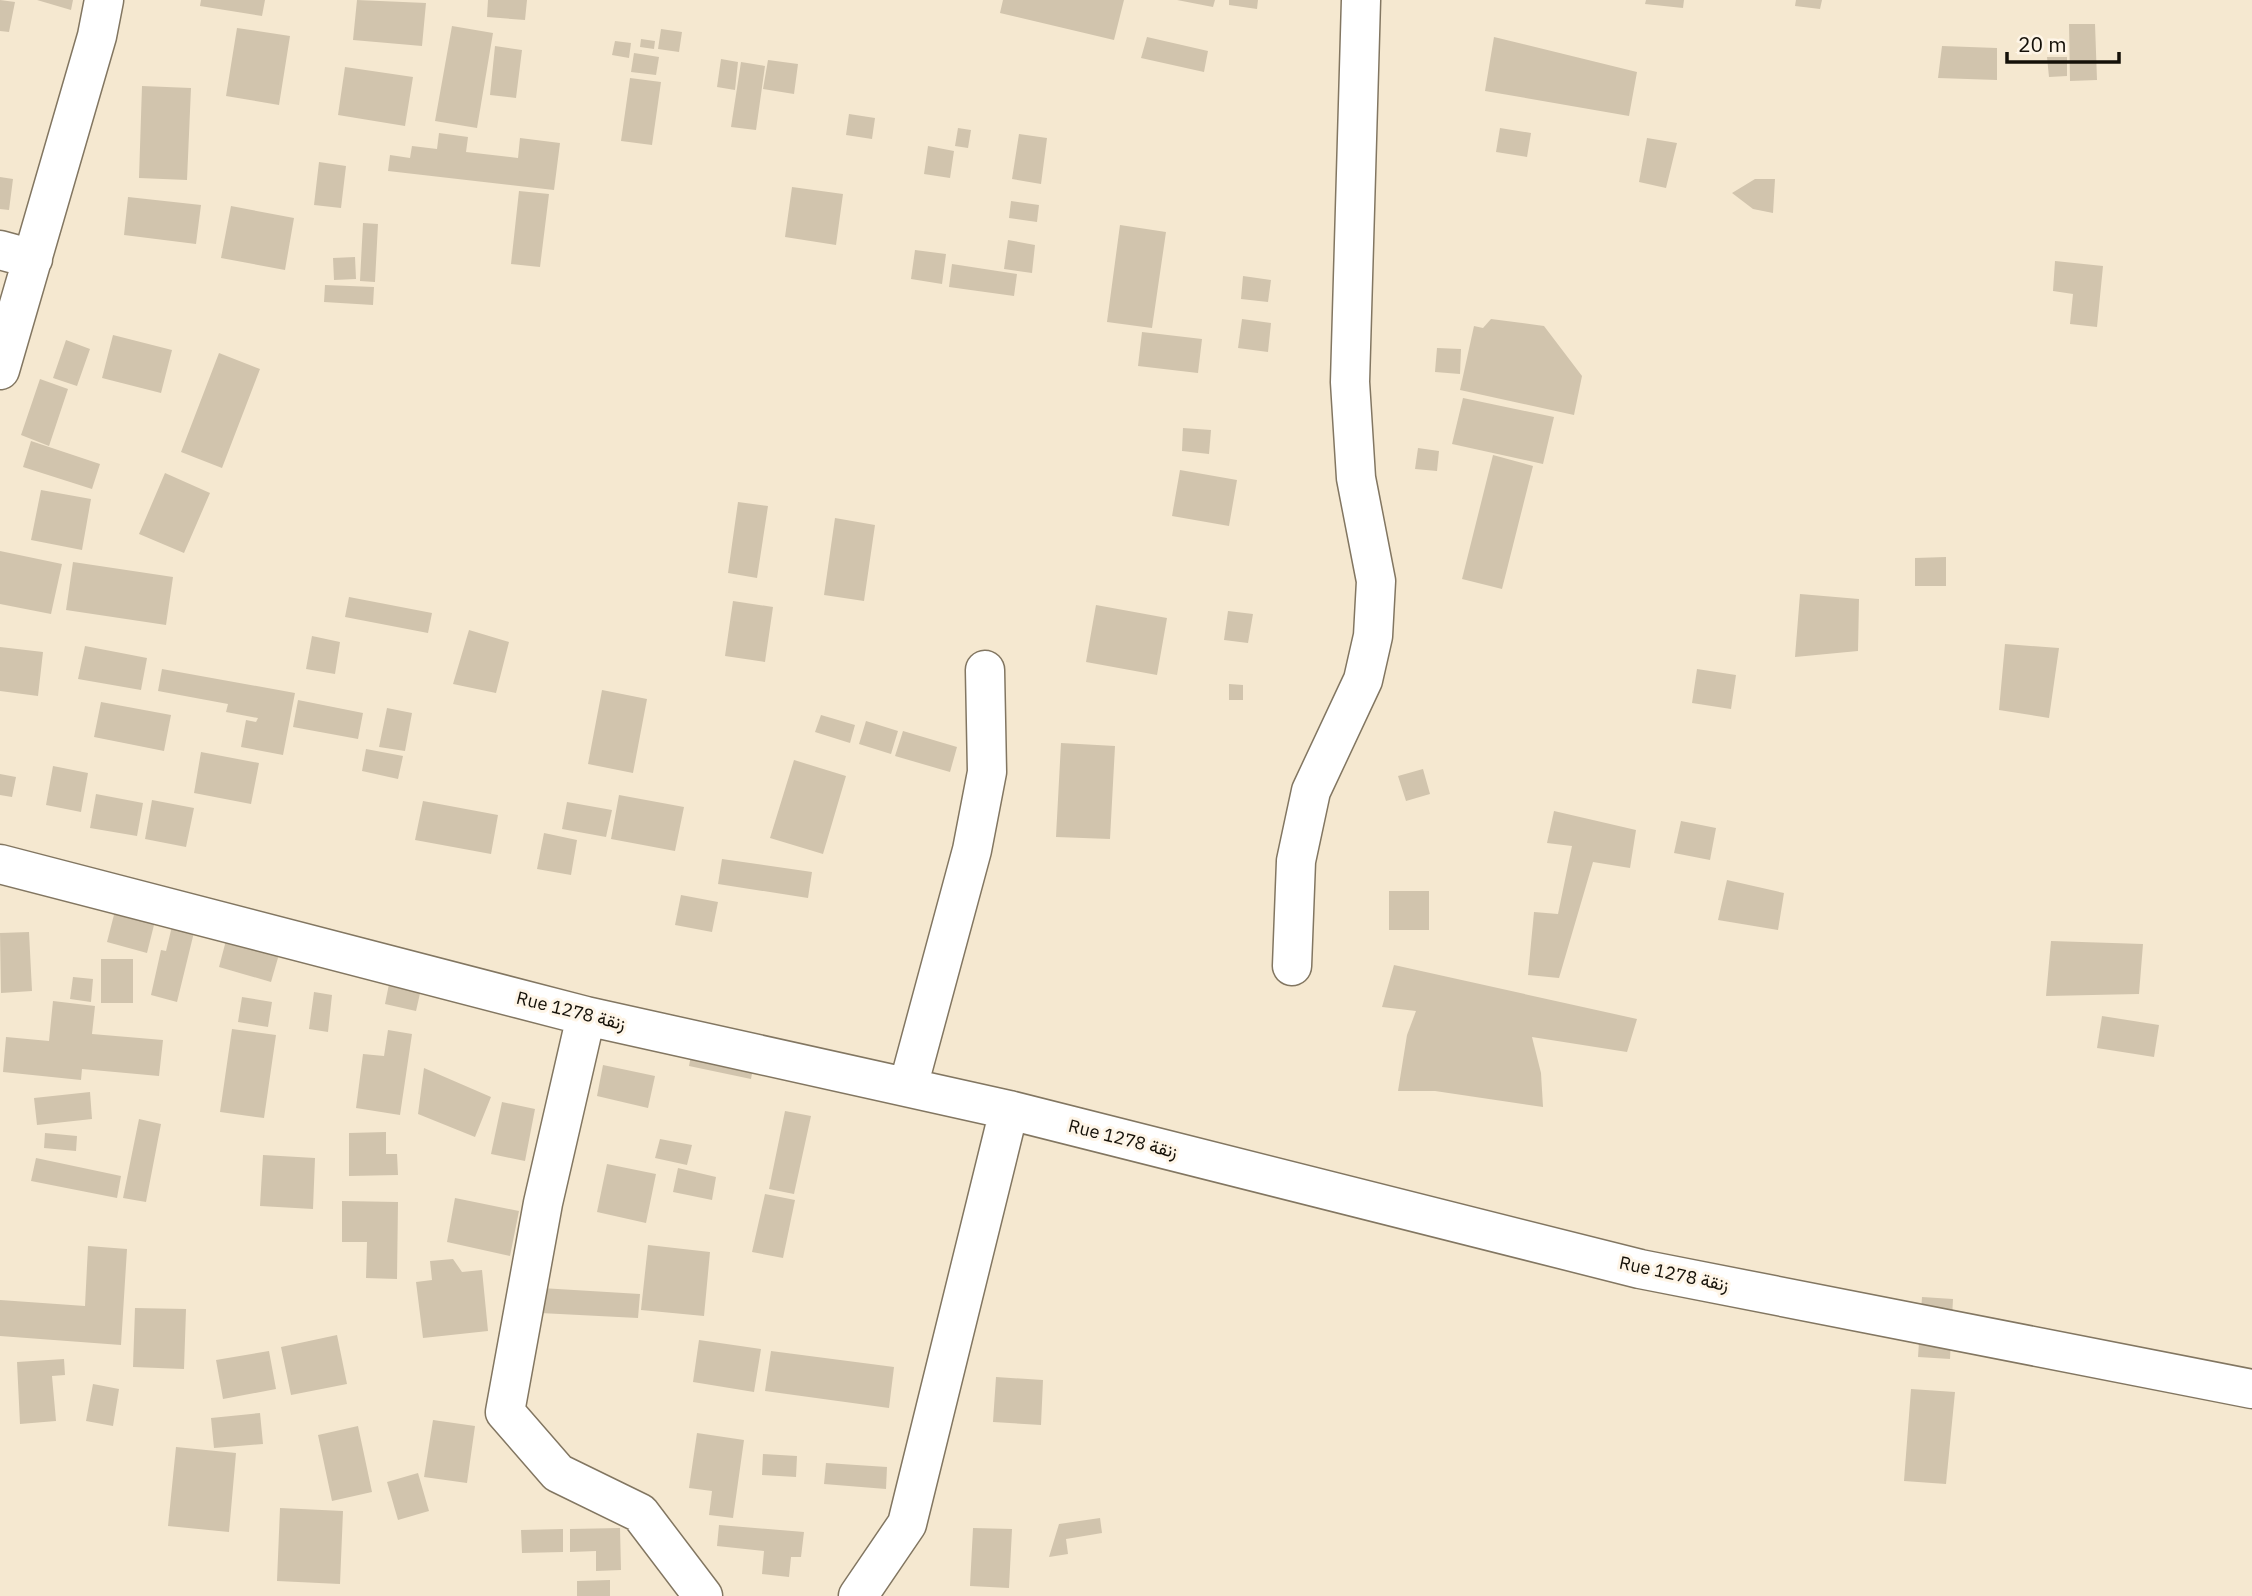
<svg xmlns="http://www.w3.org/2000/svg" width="2252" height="1596" font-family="'IBM Plex Sans',Vazirmatn,sans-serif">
<rect width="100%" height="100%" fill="#f5e8d0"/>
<path fill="#d1c4ad" d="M0 0 15 2 9 32 0 31Z
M37 0H73L71 10Z
M201 0H265L262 16 200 6Z
M357 0 426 3 422 46 353 40Z
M488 0H527L525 20 487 17Z
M1003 0H1124L1114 40 1000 13Z
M1177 0H1215L1213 7Z
M1229 0H1258L1257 9 1229 5Z
M1646 0H1684L1683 8 1645 4Z
M1796 0H1822L1820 9 1795 6Z
M2069 24H2095L2097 80 2070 81Z
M452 26 493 33 477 128 435 121Z
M237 28 290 36 279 105 226 96Z
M661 29 682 32 679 52 658 49Z
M1147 37 1208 51 1204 72 1141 58Z
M1494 37 1637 72 1629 116 1485 91Z
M641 39 655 41 654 49 640 47Z
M615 41 631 43 629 58 612 55Z
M495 46 522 50 516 98 490 95Z
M1942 46 1997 48V80L1938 78Z
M634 53 659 57 656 75 631 72Z
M2047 57H2067V76L2049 77Z
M721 59 738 62 735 90 717 87Z
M768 60 798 64 794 94 763 89Z
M741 62 765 66 756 130 731 127Z
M345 67 413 77 405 126 338 115Z
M630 78 661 82 652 145 621 141Z
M142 86 191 88 187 180 139 178Z
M849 114 875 118 872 139 846 135Z
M958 128 971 130 968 148 955 146Z
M1500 128 1531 133 1527 157 1496 152Z
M439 133 468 137 466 152 518 158 520 138 560 143 554 190 388 171 390 155 410 158 412 146 437 149Z
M1019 134 1047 138 1041 184 1012 179Z
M1647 138 1677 143 1666 188 1639 182Z
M928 146 954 151 950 178 924 174Z
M319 162 346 166 341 208 314 205Z
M0 177 13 179 9 210 0 209Z
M1755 179H1775L1773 213 1753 209 1732 193Z
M792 187 843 194 836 245 785 237Z
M519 191 549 194 540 267 511 264Z
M128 197 201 205 196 244 124 235Z
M1011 201 1039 205 1037 222 1009 218Z
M231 206 294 218 285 270 221 258Z
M363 223 378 224 375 282 360 281Z
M1120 225 1166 232 1152 328 1107 322Z
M1008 240 1035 245 1032 273 1004 269Z
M915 250 946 254 942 284 911 279Z
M355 257 356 279 334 280 333 258Z
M2055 261 2103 266 2097 327 2070 324 2073 294 2053 291Z
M952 264 1017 274 1014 296 949 287Z
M1243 276 1271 280 1268 302 1241 299Z
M325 285 374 287 373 305 324 302Z
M1242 319 1271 323 1268 352 1238 348Z
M1491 319 1544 326 1582 376 1574 415 1460 390 1474 326 1483 328Z
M1142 332 1202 339 1198 373 1138 366Z
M113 335 172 350 161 393 102 378Z
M66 340 90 349 77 386 53 378Z
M1437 348 1461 349 1460 374 1435 372Z
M219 353 260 369 222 468 181 452Z
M40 379 68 389 49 446 21 435Z
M1463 398 1554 417 1543 464 1452 444Z
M1183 428 1211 430 1209 454 1182 451Z
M31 441 100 464 92 489 23 467Z
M1418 448 1439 451 1437 471 1415 469Z
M1493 455 1533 466 1502 589 1462 579Z
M1180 470 1237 480 1229 526 1172 516Z
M165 473 210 493 184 553 139 534Z
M41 490 91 499 82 550 31 540Z
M738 502 768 506 757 578 728 573Z
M835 518 875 525 864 601 824 595Z
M0 551 62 564 51 614 0 604Z
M1946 557V586H1915V558Z
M73 562 173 577 166 625 66 610Z
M1800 594 1859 599 1858 651 1795 657Z
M349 597 432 613 428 633 345 617Z
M733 601 773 607 765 662 725 656Z
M1096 605 1167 618 1157 675 1086 662Z
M1228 611 1253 614 1248 643 1224 640Z
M469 630 509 642 496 693 453 684Z
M312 636 340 642 335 674 306 669Z
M2005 644 2059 648 2049 718 1999 710Z
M85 646 147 658 141 690 78 679Z
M0 647 43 652 38 696 0 691Z
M162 669 295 693 283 755 241 747 246 720 256 722 258 718 226 712 228 704 158 691Z
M1697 669 1736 675 1731 709 1692 703Z
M1229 684 1243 685V700H1229Z
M602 690 647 699 633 773 588 764Z
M298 700 363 713 358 739 293 727Z
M101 702 171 715 164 751 94 737Z
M387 708 412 713 405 751 379 747Z
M821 715 855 725 850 743 815 732Z
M866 721 898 731 891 754 859 744Z
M903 731 957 747 950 772 895 756Z
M1061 743 1115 746 1110 839 1056 837Z
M366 749 403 756 398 779 362 771Z
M201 752 259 763 251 804 194 793Z
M794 760 846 776 823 854 770 838Z
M53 766 88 773 81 812 46 805Z
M1423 769 1430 794 1406 801 1398 776Z
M0 774 16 777 12 797 0 795Z
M96 794 143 803 137 836 90 828Z
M619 795 684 807 675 851 611 839Z
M152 800 194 808 186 847 145 839Z
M423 801 498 815 491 854 415 840Z
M567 802 612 810 606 837 562 829Z
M1554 811 1636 830 1630 868 1593 862 1559 978 1528 975 1534 912 1558 914 1572 846 1547 843Z
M1681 821 1716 828 1710 860 1674 853Z
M544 833 577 840 571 875 537 869Z
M722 859 812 872 808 898 718 884Z
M1727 880 1784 893 1778 930 1718 920Z
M1389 891H1429V930H1389Z
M681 895 718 902 712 932 675 925Z
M117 903 157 913 147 953 107 942Z
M175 914 197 920 177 1002 151 995 161 950 166 951Z
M229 929 282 944 271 982 219 967Z
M29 932 32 991 1 993 0 933Z
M2051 941 2143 944 2139 994 2046 996Z
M101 959H133V1003H101Z
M1394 965 1637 1019 1627 1052 1532 1037 1541 1073 1543 1107 1435 1091H1398L1407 1035 1416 1011 1382 1007Z
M392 969 424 976 416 1011 385 1004Z
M73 977 93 979 91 1002 70 999Z
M314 992 332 995 328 1032 309 1029Z
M242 997 272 1002 268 1027 238 1022Z
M53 1001 95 1006 92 1034 163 1040 159 1076 82 1069 81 1080 3 1072 6 1037 49 1041Z
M2102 1016 2159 1025 2154 1057 2097 1048Z
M232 1029 276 1035 264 1118 220 1112Z
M388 1030 412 1034 400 1115 356 1108 363 1054 384 1056Z
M693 1044 755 1057 751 1079 689 1066Z
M603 1065 655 1076 648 1108 597 1096Z
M424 1068 491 1097 475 1137 418 1114Z
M90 1092 92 1119 37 1125 34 1098Z
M502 1102 535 1109 525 1161 491 1154Z
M785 1111 811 1116 794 1194 769 1189Z
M139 1119 161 1124 146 1202 123 1198Z
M386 1132V1154H397L398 1175 349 1176V1133Z
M45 1133 77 1136 76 1151 44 1148Z
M660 1139 692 1145 687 1165 655 1158Z
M263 1155 315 1158 313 1209 260 1206Z
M36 1158 121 1176 117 1198 31 1181Z
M607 1164 656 1174 646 1223 597 1212Z
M678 1168 716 1177 712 1200 673 1192Z
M765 1194 795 1200 783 1258 752 1252Z
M455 1198 519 1211 510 1256 447 1242Z
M342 1201 398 1202 397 1279 366 1278 367 1242H342Z
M648 1245 710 1252 704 1316 641 1310Z
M88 1246 127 1249 121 1345 0 1336V1300L85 1306Z
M453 1259 462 1272 482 1270 488 1331 423 1338 416 1282 432 1280 430 1261Z
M541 1288 640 1294 638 1318 540 1313Z
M1922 1297 1953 1299 1950 1359 1918 1357Z
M135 1308 186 1309 184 1369 133 1367Z
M337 1335 347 1384 291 1395 281 1347Z
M699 1340 761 1349 754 1392 693 1382Z
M269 1351 276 1389 223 1399 216 1360Z
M771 1351 894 1367 889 1408 765 1391Z
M64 1359 65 1375 52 1376 56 1421 20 1424 17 1362Z
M996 1377 1043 1380 1041 1425 993 1422Z
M93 1384 119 1389 113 1426 86 1421Z
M1911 1389 1955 1392 1946 1484 1904 1481Z
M260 1413 263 1444 214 1448 211 1418Z
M433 1420 475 1426 467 1483 424 1477Z
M358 1426 372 1492 332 1501 318 1435Z
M697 1433 744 1440 733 1518 709 1515 712 1491 689 1488Z
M176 1447 236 1453 229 1532 168 1526Z
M763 1454 797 1456 796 1477 762 1475Z
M826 1463 887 1467 886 1489 824 1484Z
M418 1473 429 1511 398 1520 387 1482Z
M280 1508 343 1511 340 1584 277 1581Z
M1100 1518 1102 1533 1066 1539 1068 1554 1049 1557 1059 1524Z
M719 1525 804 1532 801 1557H791L789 1577 762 1574 764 1551 717 1546Z
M620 1528 621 1570 596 1571V1551L570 1552V1529Z
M973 1528 1012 1529 1009 1588 970 1586Z
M563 1529V1552L522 1553 521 1530Z
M610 1580V1596H577V1581Z"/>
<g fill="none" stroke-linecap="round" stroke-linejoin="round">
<g stroke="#827661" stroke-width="41">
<path id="minor" d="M0 250 33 259
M0 370 97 36 104 0
M0 864 586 1016 1009 1110 1640 1269 2252 1389
M1292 966 1296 861 1311 791 1363 680 1373 636 1376 581 1356 478 1350 382 1361 0
M586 1016 543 1203 505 1412 558 1473 640 1513 703 1596
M908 1087 972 850 987 772 985 670
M858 1596 907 1524 1009 1110"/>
</g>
<use href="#minor" stroke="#fff" stroke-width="38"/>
</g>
<g text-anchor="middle" stroke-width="6" stroke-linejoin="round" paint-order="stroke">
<g font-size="18" fill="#141008" stroke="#fef5e7">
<text transform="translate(571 1011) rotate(14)" y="6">Rue 1278 زنقة</text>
<text transform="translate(1123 1139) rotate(14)" y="6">Rue 1278 زنقة</text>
<text transform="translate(1674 1274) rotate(12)" y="6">Rue 1278 زنقة</text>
</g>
</g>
<path d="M2007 52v10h112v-10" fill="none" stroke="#141008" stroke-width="3.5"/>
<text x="2018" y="52" font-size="21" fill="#141008" stroke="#fef5e7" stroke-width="5" paint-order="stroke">20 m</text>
</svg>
